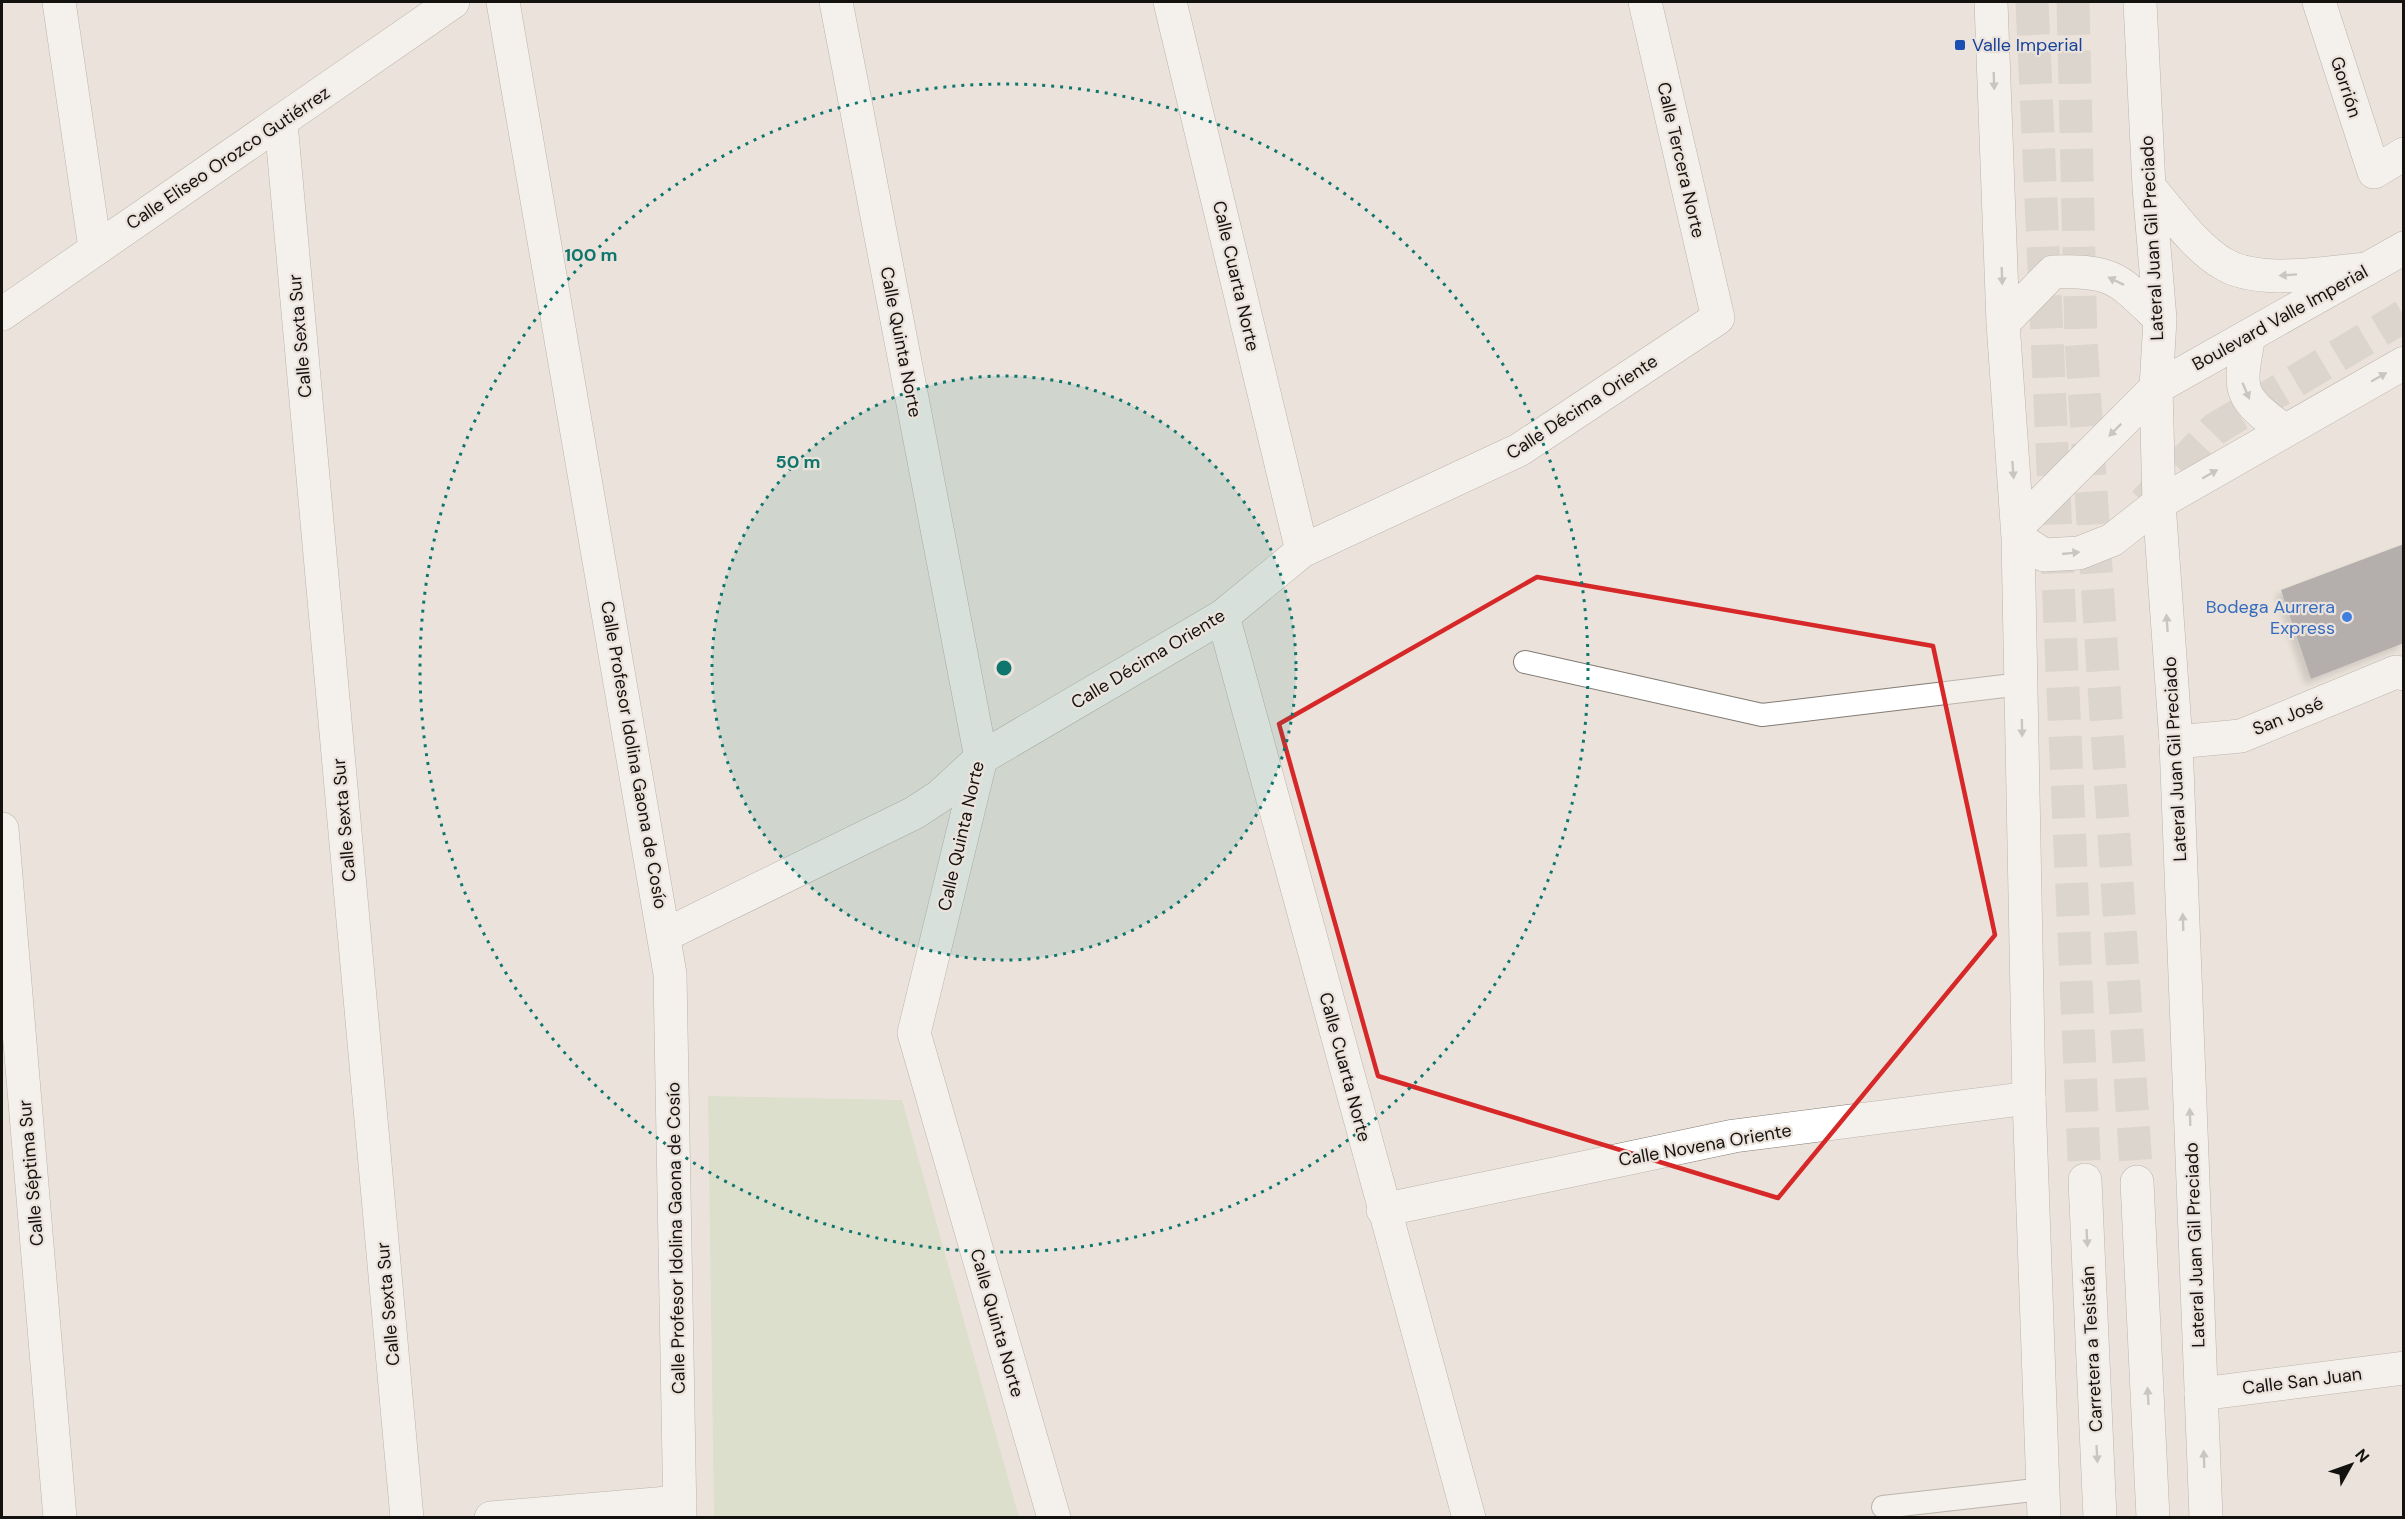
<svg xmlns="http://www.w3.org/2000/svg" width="2405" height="1519" font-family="'DM Sans',sans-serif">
<defs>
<filter id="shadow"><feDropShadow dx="-5.5" dy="5.5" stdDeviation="3" flood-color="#0004"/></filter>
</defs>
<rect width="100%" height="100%" fill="#ebe3db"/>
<path fill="#c8d9ba" d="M708 1096 902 1100 1019 1517H714Z"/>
<path fill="#716f77" filter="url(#shadow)" d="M2404 544V643L2311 679 2281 590Z"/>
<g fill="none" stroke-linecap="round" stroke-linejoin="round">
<path stroke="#cbc4bc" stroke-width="33" stroke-dasharray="33 16" stroke-linecap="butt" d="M2032 2 2085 1180
M2073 2 2081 342 2137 1182
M2144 503 2215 429 2404 316"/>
<g stroke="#827b74" stroke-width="24">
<path id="lane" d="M1525 662 1762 715 2021 684
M1883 1507 2043 1489"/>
</g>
<g stroke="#827b74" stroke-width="34">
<path id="street" d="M59 2 95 248
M503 2 670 974 680 1518
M836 2 981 758 914 1033 1054 1518
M1170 2 1302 551
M2319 2 2374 172 2404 154
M281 123 407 1518
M2 314 453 2
M2249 336C2238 393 2238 396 2285 431
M2156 388 2404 248
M2159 503 2404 363
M1223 616 1469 1518
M2176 742 2241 736 2396 672 2404 674
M2 829 60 1518
M665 935 914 813 940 796 981 758 1223 616 1302 551 1519 450 1718 318 1645 2
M1383 1210 1734 1136 2029 1098
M2201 1394 2404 1368
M491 1518 680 1502"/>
</g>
<g stroke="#827b74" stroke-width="34">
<path id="secondary" d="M1991 2 2003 323 2018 538 2029 1098 2044 1518
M2140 2 2149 187 2160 319 2156 388 2159 503 2176 742 2206 1518
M2149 187C2171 212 2194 246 2222 263 2258 286 2326 272 2367 269
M2003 323 2053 272C2114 270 2118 279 2160 319
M2017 527 2156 388
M2018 538 2044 555 2079 553 2112 540 2159 503"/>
</g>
<g stroke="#827b74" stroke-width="34">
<path id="primary" d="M2085 1180 2100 1518
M2137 1182 2153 1518"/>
</g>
<use href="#lane" stroke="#fff" stroke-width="22"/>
<use href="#street" stroke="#fff" stroke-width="33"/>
<use href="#secondary" stroke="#fff" stroke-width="33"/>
<use href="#primary" stroke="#fff" stroke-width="33"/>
</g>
<defs><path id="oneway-solid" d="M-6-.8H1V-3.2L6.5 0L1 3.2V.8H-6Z" transform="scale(1.5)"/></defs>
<g fill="#a1a09f">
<use href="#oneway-solid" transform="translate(1994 81) rotate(88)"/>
<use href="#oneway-solid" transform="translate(2288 275) rotate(176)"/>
<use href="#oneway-solid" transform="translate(2002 276) rotate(88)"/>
<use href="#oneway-solid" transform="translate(2116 281) rotate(-154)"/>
<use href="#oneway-solid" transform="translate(2379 377) rotate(-30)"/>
<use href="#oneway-solid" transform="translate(2246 391) rotate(67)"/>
<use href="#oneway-solid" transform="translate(2115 430) rotate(135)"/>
<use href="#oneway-solid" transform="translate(2013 470) rotate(86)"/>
<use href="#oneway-solid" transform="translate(2210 474) rotate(-30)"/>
<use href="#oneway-solid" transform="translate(2071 553) rotate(-6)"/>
<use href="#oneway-solid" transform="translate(2167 623) rotate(-94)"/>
<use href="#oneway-solid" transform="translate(2022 728) rotate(89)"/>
<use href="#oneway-solid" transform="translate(2183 922) rotate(-92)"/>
<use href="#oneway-solid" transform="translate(2190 1117) rotate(-92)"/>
<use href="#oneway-solid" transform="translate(2087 1238) rotate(87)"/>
<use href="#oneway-solid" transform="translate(2148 1396) rotate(-93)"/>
<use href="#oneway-solid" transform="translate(2097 1454) rotate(87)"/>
<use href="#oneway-solid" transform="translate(2204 1459) rotate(-92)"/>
</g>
<path d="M0 0H2405V1519H0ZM1537 577 1933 646 1995 935 1778 1198 1378 1076 1279 724Z" fill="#ebe3db" fill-opacity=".55" fill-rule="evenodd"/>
<path fill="none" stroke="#d62828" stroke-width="4.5" stroke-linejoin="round" d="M1537 577 1933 646 1995 935 1778 1198 1378 1076 1279 724Z"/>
<circle cx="1004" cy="668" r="292" fill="#0f766e" fill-opacity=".12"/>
<g fill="none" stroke="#0f766e" stroke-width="3" stroke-dasharray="3 6">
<circle cx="1004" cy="668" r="292"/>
<circle cx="1004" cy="668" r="584"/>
</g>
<rect fill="#1a4fb4" stroke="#ebe3db" stroke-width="2" x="1954" y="39" width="12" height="12" rx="3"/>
<circle fill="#3f7fe0" stroke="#ebe3db" stroke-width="2" cx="2347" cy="617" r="6"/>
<g text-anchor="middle" stroke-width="4.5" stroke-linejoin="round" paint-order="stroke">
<g font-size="18" fill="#164399" stroke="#ebe3db" text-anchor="start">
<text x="1972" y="51">Valle Imperial</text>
</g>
<g font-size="18" fill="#14120f" stroke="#ebe3db">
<text transform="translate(2346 87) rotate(72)" y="6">Gorrión</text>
<text transform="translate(228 158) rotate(-34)" y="6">Calle Eliseo Orozco Gutiérrez</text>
<text transform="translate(1681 160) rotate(77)" y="6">Calle Tercera Norte</text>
<text transform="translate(2152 238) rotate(-93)" y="6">Lateral Juan Gil Preciado</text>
<text transform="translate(1236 276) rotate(77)" y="6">Calle Cuarta Norte</text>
<text transform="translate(2280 318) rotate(-29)" y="6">Boulevard Valle Imperial</text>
<text transform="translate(300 336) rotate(-95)" y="6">Calle Sexta Sur</text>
<text transform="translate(901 342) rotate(79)" y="6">Calle Quinta Norte</text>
<text transform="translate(1582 407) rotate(-33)" y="6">Calle Décima Oriente</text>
<text transform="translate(1148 659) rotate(-31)" y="6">Calle Décima Oriente</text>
<text transform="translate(2288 716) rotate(-22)" y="6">San José</text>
<text transform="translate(634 755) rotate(80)" y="6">Calle Profesor Idolina Gaona de Cosío</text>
<text transform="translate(2175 759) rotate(-93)" y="6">Lateral Juan Gil Preciado</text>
<text transform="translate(344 820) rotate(-95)" y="6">Calle Sexta Sur</text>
<text transform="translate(961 836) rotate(-77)" y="6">Calle Quinta Norte</text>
<text transform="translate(1345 1067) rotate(75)" y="6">Calle Cuarta Norte</text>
<text transform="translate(1705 1145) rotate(-10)" y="6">Calle Novena Oriente</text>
<text transform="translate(31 1173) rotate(-95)" y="6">Calle Séptima Sur</text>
<text transform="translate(676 1238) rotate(-91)" y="6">Calle Profesor Idolina Gaona de Cosío</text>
<text transform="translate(2195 1245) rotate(-92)" y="6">Lateral Juan Gil Preciado</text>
<text transform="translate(388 1304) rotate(-95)" y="6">Calle Sexta Sur</text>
<text transform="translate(997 1323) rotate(74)" y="6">Calle Quinta Norte</text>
<text transform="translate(2092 1349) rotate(-93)" y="6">Carretera a Tesistán</text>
<text transform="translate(2302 1381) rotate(-7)" y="6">Calle San Juan</text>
</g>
<g font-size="18" fill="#366cbe" stroke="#ebe3db" text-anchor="end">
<text x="2335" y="613">Bodega Aurrera<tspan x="2335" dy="21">Express</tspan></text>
</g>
</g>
<circle cx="1004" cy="668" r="9" fill="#0f766e" stroke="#ebe3db" stroke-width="3"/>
<g font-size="18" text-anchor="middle" font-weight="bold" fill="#0f766e" stroke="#ebe3db" stroke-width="4.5" stroke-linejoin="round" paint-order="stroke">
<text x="591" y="261">100 m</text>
<text x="798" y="468">50 m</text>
</g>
<rect width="2405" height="1519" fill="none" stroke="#14120f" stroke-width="6"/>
<g transform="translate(2351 1465) rotate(50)" stroke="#ebe3db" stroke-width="4.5" paint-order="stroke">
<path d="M0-4.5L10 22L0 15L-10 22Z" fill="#14120f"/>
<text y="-9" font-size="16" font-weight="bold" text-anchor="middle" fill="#14120f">N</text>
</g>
</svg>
